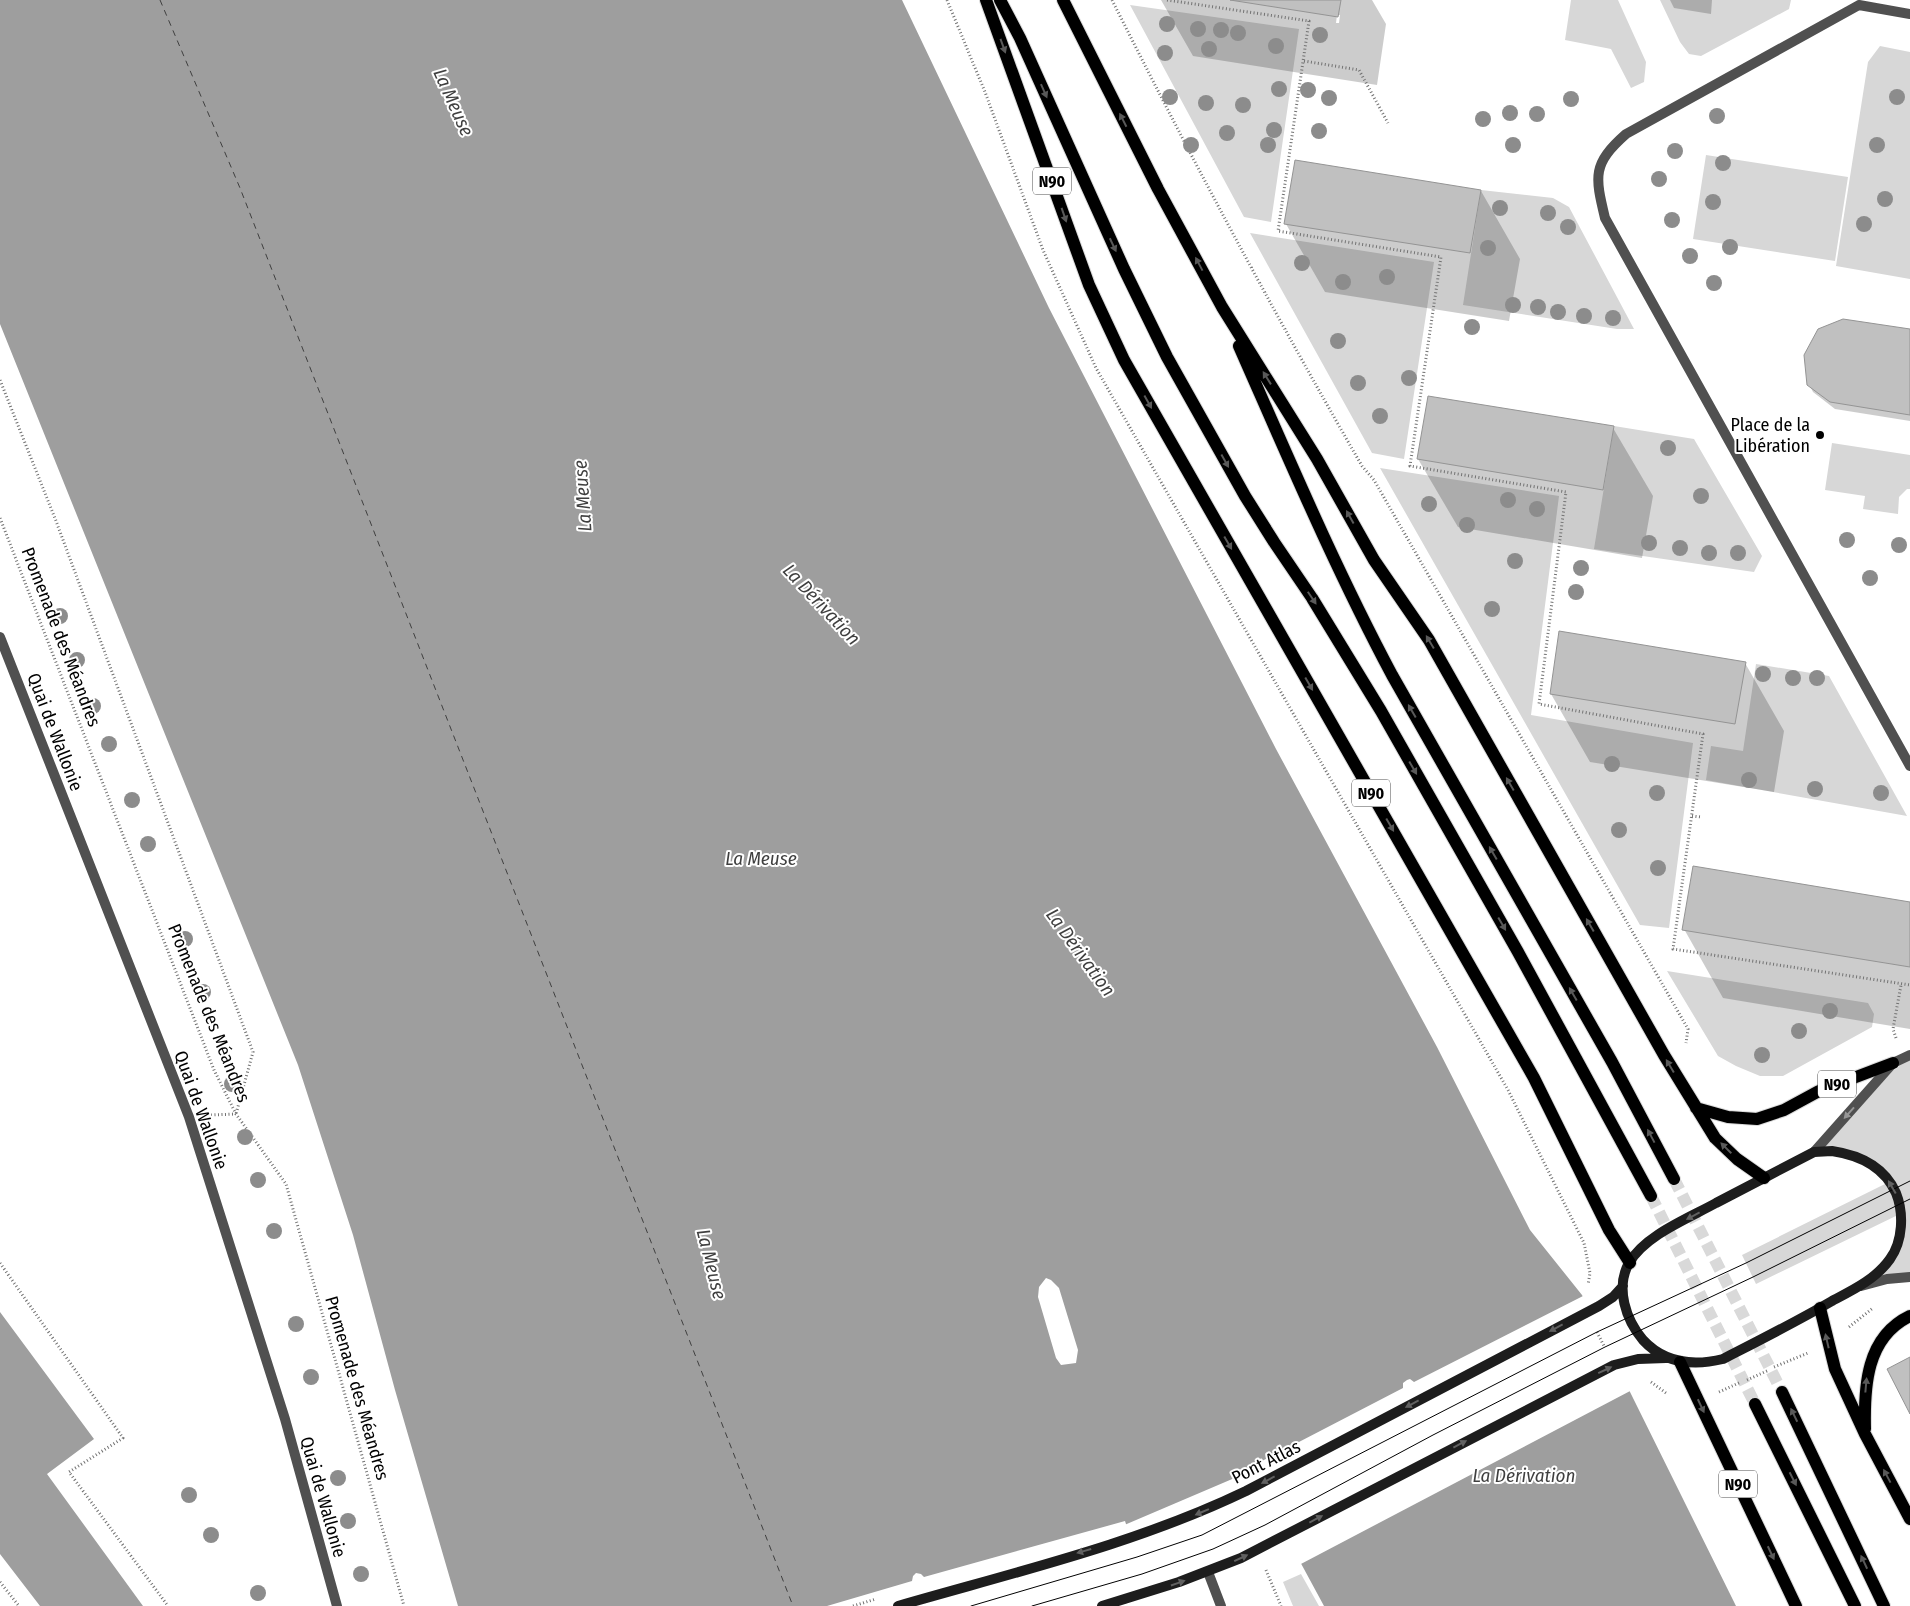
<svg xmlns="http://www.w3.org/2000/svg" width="1910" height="1606" font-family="'Fira Sans Condensed',sans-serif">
<rect width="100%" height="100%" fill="#fff"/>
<path fill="#d7d7d7" d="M1571 0H1618L1646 62 1644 82 1631 88 1611 49 1565 40Z
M1660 0H1791L1789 9 1701 56 1689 54 1680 42Z
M1130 5 1299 29 1271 222 1244 217Z
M1880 46 1910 52V279L1836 266 1868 62Z
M1706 155 1848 177 1835 261 1693 239Z
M1481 190 1553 198 1569 207 1634 329H1617L1463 305Z
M1250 233 1434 262 1404 459 1372 453Z
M1614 426 1694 439 1762 556 1754 572 1594 549Z
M1832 443 1910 455V489H1907L1899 497 1898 514 1863 509 1865 496 1825 490Z
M1380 468 1559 496 1531 715 1693 743 1669 928 1640 925Z
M1756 664 1829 676 1907 816 1706 780 1711 746 1743 751Z
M1667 971 1868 1003 1874 1014 1872 1027 1783 1076H1760L1736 1066 1718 1056Z
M1910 1055V1277L1858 1287 1891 1257 1902 1213 1756 1284 1742 1255 1889 1182 1869 1163 1814 1152 1893 1063Z
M1301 1574 1319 1606H1293L1283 1582Z"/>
<path fill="#9e9e9e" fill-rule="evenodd" d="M0 0H902L1049 308 1276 749 1437 1047 1530 1230 1582 1295 1736 1606H1324L1251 1471 1115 1529 1139 1606H458L395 1390 353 1235 298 1065 0 324ZM1046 1278 1051 1280 1059 1288 1078 1350 1076 1363 1061 1365 1056 1358 1038 1297 1039 1287Z
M0 1312 94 1439 47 1474 143 1606H40L0 1554Z"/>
<path fill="#fff" d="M1585 1295 1632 1390 1299 1565 1250 1474 1239 1479 1237 1474 1403 1388V1383L1407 1380 1410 1379 1414 1382Z
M1125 1521 1127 1527 1118 1530 1141 1606H827L912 1581 913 1576 916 1573 921 1574 924 1577Z"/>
<path fill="#0003" fill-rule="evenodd" d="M1161 0H1372L1386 24 1377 85 1193 56ZM1337 15H1340L1339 23H1336Z
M1670 0H1712L1711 14 1674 8Z
M1481 191 1520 259 1509 321 1325 292 1286 224Z
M1910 330V421L1835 409 1813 392 1809 384Z
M1613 428 1653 496 1642 558 1458 527 1418 459Z
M1745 663 1784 731 1774 792 1590 762 1551 694Z
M1910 903V1029L1723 998 1684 929Z"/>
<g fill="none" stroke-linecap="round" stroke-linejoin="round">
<path stroke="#3f3f3f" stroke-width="1" stroke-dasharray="6 5" stroke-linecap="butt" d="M160 0 240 188 793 1606"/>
</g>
<path fill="#c0c0c0" stroke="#949494" d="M1230 0H1341L1338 17Z
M1295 160 1481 190 1470 253 1284 224Z
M1843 319 1910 329V415L1830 402 1807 385 1804 355 1818 329Z
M1428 396 1614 426 1603 490 1417 459Z
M1559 631 1746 662 1735 724 1550 694Z
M1693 866 1910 902V967L1682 930Z
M1910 1357V1414L1887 1369Z"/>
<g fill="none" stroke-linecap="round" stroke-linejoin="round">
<path stroke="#d9d9d9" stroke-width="12" stroke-dasharray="12 6" stroke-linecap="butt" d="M1674 1179 1782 1392
M1651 1196 1755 1404"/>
<g stroke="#dbdbdb" stroke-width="14">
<path id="primary" d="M986 0 1089 285 1124 360 1534 1078 1609 1230 1630 1263
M1000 0 1020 38 1124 269 1167 357 1245 496 1274 542 1312 598 1381 711 1518 952 1651 1196
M1063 0 1158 189 1222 307 1317 459 1374 560 1429 640 1664 1055 1715 1138 1737 1159 1764 1178
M1239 346C1288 457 1335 568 1392 675L1612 1062 1674 1179
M1696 1108 1728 1117 1757 1119 1784 1110 1819 1091 1893 1063
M1820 1308 1835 1369 1865 1434 1910 1519
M1680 1362 1796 1606
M1782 1392 1884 1606
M1755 1404 1855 1606
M1865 1429C1864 1387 1866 1337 1910 1316"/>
</g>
<path stroke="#727272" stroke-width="3" stroke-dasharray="1 2.5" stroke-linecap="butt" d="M947 0 985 92 1043 250 1096 368 1508 1090 1584 1243 1590 1273 1588 1285
M1112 0C1191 158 1274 313 1362 466L1374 480 1688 1029 1686 1043
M1167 0 1309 21 1278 231 1441 257 1410 466 1566 492 1539 704 1703 734 1673 949 1910 985
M1304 61 1359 70 1388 123
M0 380 56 521 253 1052 236 1114
M0 518 214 1070 236 1114 286 1184 404 1606
M1692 816 1701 817
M1896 1038 1893 1029 1901 985
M211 1115 236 1114
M0 1263 123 1438 69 1472 168 1606
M1849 1327 1873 1308
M1597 1332 1604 1346
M1774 1367 1808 1353
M1747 1380 1769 1370
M1651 1382 1666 1393
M1719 1392 1741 1382
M1266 1570 1281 1606
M0 1582 19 1606
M853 1606 876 1599"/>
<path stroke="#505050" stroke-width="10" d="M1859 5 1626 134C1592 164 1595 176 1605 218L1910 766
M1859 5 1910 14
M0 637 189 1117 285 1419 337 1606
M1814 1152 1893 1063 1910 1055
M1861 1286 1887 1279 1910 1277
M1208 1572 1221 1606"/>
<path stroke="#1d1d1d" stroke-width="10" d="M1832 1151C1859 1155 1884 1166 1896 1193 1904 1213 1903 1241 1890 1259 1876 1279 1853 1290 1832 1301 1796 1322 1760 1340 1723 1359 1694 1366 1665 1364 1643 1340 1626 1320 1615 1288 1629 1263 1645 1235 1689 1218 1716 1203 1749 1186 1781 1169 1814 1152Z
M898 1606C1015 1572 1136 1544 1246 1491L1599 1306 1613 1297 1623 1286
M1102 1606 1179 1582 1241 1558 1614 1365 1638 1359 1666 1358"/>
<use href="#primary" stroke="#000" stroke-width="12"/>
<path stroke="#000" stroke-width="1" d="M971 1606 1137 1557 1202 1535 1597 1332 1746 1263 1910 1181
M1032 1606 1142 1574 1213 1549 1265 1525 1433 1435 1605 1347 1753 1277 1910 1199"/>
</g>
<g fill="#8c8c8c">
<circle cx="1167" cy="24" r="8"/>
<circle cx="1198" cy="29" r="8"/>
<circle cx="1221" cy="30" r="8"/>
<circle cx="1238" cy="33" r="8"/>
<circle cx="1320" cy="35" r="8"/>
<circle cx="1276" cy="46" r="8"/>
<circle cx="1209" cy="49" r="8"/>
<circle cx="1165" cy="53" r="8"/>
<circle cx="1279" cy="89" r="8"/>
<circle cx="1308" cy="90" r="8"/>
<circle cx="1170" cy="97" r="8"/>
<circle cx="1897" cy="97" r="8"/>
<circle cx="1329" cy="98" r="8"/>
<circle cx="1571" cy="99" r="8"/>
<circle cx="1206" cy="103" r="8"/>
<circle cx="1243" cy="105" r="8"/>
<circle cx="1510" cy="113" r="8"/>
<circle cx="1537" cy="114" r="8"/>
<circle cx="1717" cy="116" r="8"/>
<circle cx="1483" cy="119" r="8"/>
<circle cx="1274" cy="130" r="8"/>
<circle cx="1319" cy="131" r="8"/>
<circle cx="1227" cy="133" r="8"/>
<circle cx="1191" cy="145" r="8"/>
<circle cx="1268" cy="145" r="8"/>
<circle cx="1513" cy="145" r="8"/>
<circle cx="1877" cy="145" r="8"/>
<circle cx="1675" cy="151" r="8"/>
<circle cx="1723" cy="163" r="8"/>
<circle cx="1659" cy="179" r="8"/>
<circle cx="1885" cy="199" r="8"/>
<circle cx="1713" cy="202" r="8"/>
<circle cx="1500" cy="208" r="8"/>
<circle cx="1548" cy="213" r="8"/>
<circle cx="1672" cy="220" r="8"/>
<circle cx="1864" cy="224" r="8"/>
<circle cx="1568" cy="227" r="8"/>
<circle cx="1730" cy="247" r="8"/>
<circle cx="1488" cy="248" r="8"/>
<circle cx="1690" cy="256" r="8"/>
<circle cx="1302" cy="263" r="8"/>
<circle cx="1387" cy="277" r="8"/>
<circle cx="1343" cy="282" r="8"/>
<circle cx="1714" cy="283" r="8"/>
<circle cx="1513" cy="305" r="8"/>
<circle cx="1538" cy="307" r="8"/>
<circle cx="1558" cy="312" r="8"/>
<circle cx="1584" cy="316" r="8"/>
<circle cx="1613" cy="318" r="8"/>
<circle cx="1472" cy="327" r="8"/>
<circle cx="1338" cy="341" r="8"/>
<circle cx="1409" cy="378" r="8"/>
<circle cx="1358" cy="383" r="8"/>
<circle cx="1380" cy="416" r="8"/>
<circle cx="1668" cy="448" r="8"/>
<circle cx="1701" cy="496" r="8"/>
<circle cx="1508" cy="500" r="8"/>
<circle cx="1429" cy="504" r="8"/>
<circle cx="1537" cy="509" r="8"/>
<circle cx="1467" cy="525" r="8"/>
<circle cx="1847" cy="540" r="8"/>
<circle cx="1649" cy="543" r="8"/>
<circle cx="1899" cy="545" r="8"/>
<circle cx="1680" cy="548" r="8"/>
<circle cx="1709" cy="553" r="8"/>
<circle cx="1738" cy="553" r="8"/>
<circle cx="1515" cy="561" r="8"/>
<circle cx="1581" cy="568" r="8"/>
<circle cx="1870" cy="578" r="8"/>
<circle cx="1576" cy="592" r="8"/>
<circle cx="1492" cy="609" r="8"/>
<circle cx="60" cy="616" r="8"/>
<circle cx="77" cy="660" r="8"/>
<circle cx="1763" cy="674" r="8"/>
<circle cx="1793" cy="678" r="8"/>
<circle cx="1817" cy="678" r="8"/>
<circle cx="93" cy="706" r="8"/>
<circle cx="109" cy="744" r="8"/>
<circle cx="1612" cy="764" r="8"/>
<circle cx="1749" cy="780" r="8"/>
<circle cx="1815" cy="789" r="8"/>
<circle cx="1657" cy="793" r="8"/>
<circle cx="1881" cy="793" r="8"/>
<circle cx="132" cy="800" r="8"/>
<circle cx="1619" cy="830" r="8"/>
<circle cx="148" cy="844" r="8"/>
<circle cx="1658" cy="868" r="8"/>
<circle cx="185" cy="939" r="8"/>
<circle cx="203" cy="992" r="8"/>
<circle cx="1830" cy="1011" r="8"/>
<circle cx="1799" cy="1031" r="8"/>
<circle cx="1762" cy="1055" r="8"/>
<circle cx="232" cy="1084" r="8"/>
<circle cx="245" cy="1137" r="8"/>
<circle cx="258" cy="1180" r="8"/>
<circle cx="274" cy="1231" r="8"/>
<circle cx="296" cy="1324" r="8"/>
<circle cx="311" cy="1377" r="8"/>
<circle cx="338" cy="1478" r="8"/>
<circle cx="189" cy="1495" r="8"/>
<circle cx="348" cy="1521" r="8"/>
<circle cx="211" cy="1535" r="8"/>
<circle cx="361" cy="1574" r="8"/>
<circle cx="258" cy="1593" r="8"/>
</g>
<defs><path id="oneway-solid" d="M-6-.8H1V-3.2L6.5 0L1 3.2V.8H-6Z" transform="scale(1.25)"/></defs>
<g fill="#595959">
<use href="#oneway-solid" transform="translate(1003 46) rotate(70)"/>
<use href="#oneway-solid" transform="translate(1044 91) rotate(66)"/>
<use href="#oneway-solid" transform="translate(1123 120) rotate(-117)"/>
<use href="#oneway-solid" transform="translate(1064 215) rotate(71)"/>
<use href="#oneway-solid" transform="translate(1113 245) rotate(65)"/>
<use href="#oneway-solid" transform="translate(1199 264) rotate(-118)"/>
<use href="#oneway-solid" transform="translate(1267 378) rotate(-122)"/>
<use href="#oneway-solid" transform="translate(1148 402) rotate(61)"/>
<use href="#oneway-solid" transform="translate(1225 461) rotate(61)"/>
<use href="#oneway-solid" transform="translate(1350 517) rotate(-119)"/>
<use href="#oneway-solid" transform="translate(1228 543) rotate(60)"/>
<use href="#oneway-solid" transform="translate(1312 598) rotate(56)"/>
<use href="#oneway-solid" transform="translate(1430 642) rotate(-121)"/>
<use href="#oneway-solid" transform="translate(1309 684) rotate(60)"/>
<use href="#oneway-solid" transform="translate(1412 711) rotate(-120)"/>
<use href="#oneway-solid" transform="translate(1413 768) rotate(60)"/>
<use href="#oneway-solid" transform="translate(1510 784) rotate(-120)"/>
<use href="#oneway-solid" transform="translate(1390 825) rotate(60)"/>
<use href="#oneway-solid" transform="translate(1493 853) rotate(-120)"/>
<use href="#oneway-solid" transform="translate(1502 924) rotate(60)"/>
<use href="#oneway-solid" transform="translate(1590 925) rotate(-120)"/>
<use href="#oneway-solid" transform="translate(1573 994) rotate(-120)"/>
<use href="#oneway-solid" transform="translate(1670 1066) rotate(-121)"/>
<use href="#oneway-solid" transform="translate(1651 1136) rotate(-118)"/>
<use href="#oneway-solid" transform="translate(1726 1148) rotate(-135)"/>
<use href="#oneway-solid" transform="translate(1827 1341) rotate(-103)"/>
<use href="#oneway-solid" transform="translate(1866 1385) rotate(-85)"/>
<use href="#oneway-solid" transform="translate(1701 1406) rotate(65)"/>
<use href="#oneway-solid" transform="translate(1794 1415) rotate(-116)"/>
<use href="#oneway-solid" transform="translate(1887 1476) rotate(-118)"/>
<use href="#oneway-solid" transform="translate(1793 1479) rotate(63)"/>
<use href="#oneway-solid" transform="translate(1771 1553) rotate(65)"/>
<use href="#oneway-solid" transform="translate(1864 1562) rotate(-115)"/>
</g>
<use fill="#969696" href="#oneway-solid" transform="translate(1849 1113) rotate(132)"/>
<g fill="#616161">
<use href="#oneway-solid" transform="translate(1892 1187) rotate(-120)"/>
<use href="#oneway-solid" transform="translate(1693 1216) rotate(152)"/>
<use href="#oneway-solid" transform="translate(1556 1328) rotate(152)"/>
<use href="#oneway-solid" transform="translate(1605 1370) rotate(-25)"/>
<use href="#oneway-solid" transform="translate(1412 1404) rotate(152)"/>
<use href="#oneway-solid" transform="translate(1460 1444) rotate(-28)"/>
<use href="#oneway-solid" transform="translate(1268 1480) rotate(152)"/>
<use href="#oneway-solid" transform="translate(1202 1512) rotate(157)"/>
<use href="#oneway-solid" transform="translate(1316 1519) rotate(-28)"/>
<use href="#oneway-solid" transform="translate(1084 1551) rotate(164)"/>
<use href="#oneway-solid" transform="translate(1241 1558) rotate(-25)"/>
<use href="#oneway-solid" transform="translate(1178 1583) rotate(-19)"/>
</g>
<circle fill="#000" stroke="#fff" stroke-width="2" cx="1820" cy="435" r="5"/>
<g text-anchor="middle" stroke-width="4" stroke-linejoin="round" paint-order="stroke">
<g fill="#fff" stroke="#4c4c4c" stroke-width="1">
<rect x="1033" y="167.5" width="38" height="27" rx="4"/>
<rect x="1352" y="779.5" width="38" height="27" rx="4"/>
<rect x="1818" y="1070.5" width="38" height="27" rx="4"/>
<rect x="1719" y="1470.5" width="38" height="27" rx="4"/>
</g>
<g font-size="16" font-weight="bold" fill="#000">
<text x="1052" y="187">N90</text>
<text x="1371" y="799">N90</text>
<text x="1837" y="1090">N90</text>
<text x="1738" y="1490">N90</text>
</g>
<g font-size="18" fill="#000" stroke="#fff" text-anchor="end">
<text x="1810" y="431">Place de la<tspan x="1810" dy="21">Libération</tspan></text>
</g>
<g font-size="18" fill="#000" stroke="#fff">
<text transform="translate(61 637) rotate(69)" y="6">Promenade des Méandres</text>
<text transform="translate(55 732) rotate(69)" y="6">Quai de Wallonie</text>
<text transform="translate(209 1013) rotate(68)" y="6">Promenade des Méandres</text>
<text transform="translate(201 1110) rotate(70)" y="6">Quai de Wallonie</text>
<text transform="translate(357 1388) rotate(74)" y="6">Promenade des Méandres</text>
<text transform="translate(1266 1462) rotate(-27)" y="6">Pont Atlas</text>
<text transform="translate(323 1497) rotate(74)" y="6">Quai de Wallonie</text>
</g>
<g font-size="19" font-style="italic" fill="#3f3f3f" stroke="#fff">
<text transform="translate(454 102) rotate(66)" y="7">La Meuse</text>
<text transform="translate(582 496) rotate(-94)" y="7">La Meuse</text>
<text transform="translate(822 604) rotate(47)" y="7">La Dérivation</text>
<text x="761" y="865">La Meuse</text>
<text transform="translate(1081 952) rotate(54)" y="7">La Dérivation</text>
<text transform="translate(712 1264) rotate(76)" y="7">La Meuse</text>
<text x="1524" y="1482">La Dérivation</text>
</g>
</g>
</svg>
